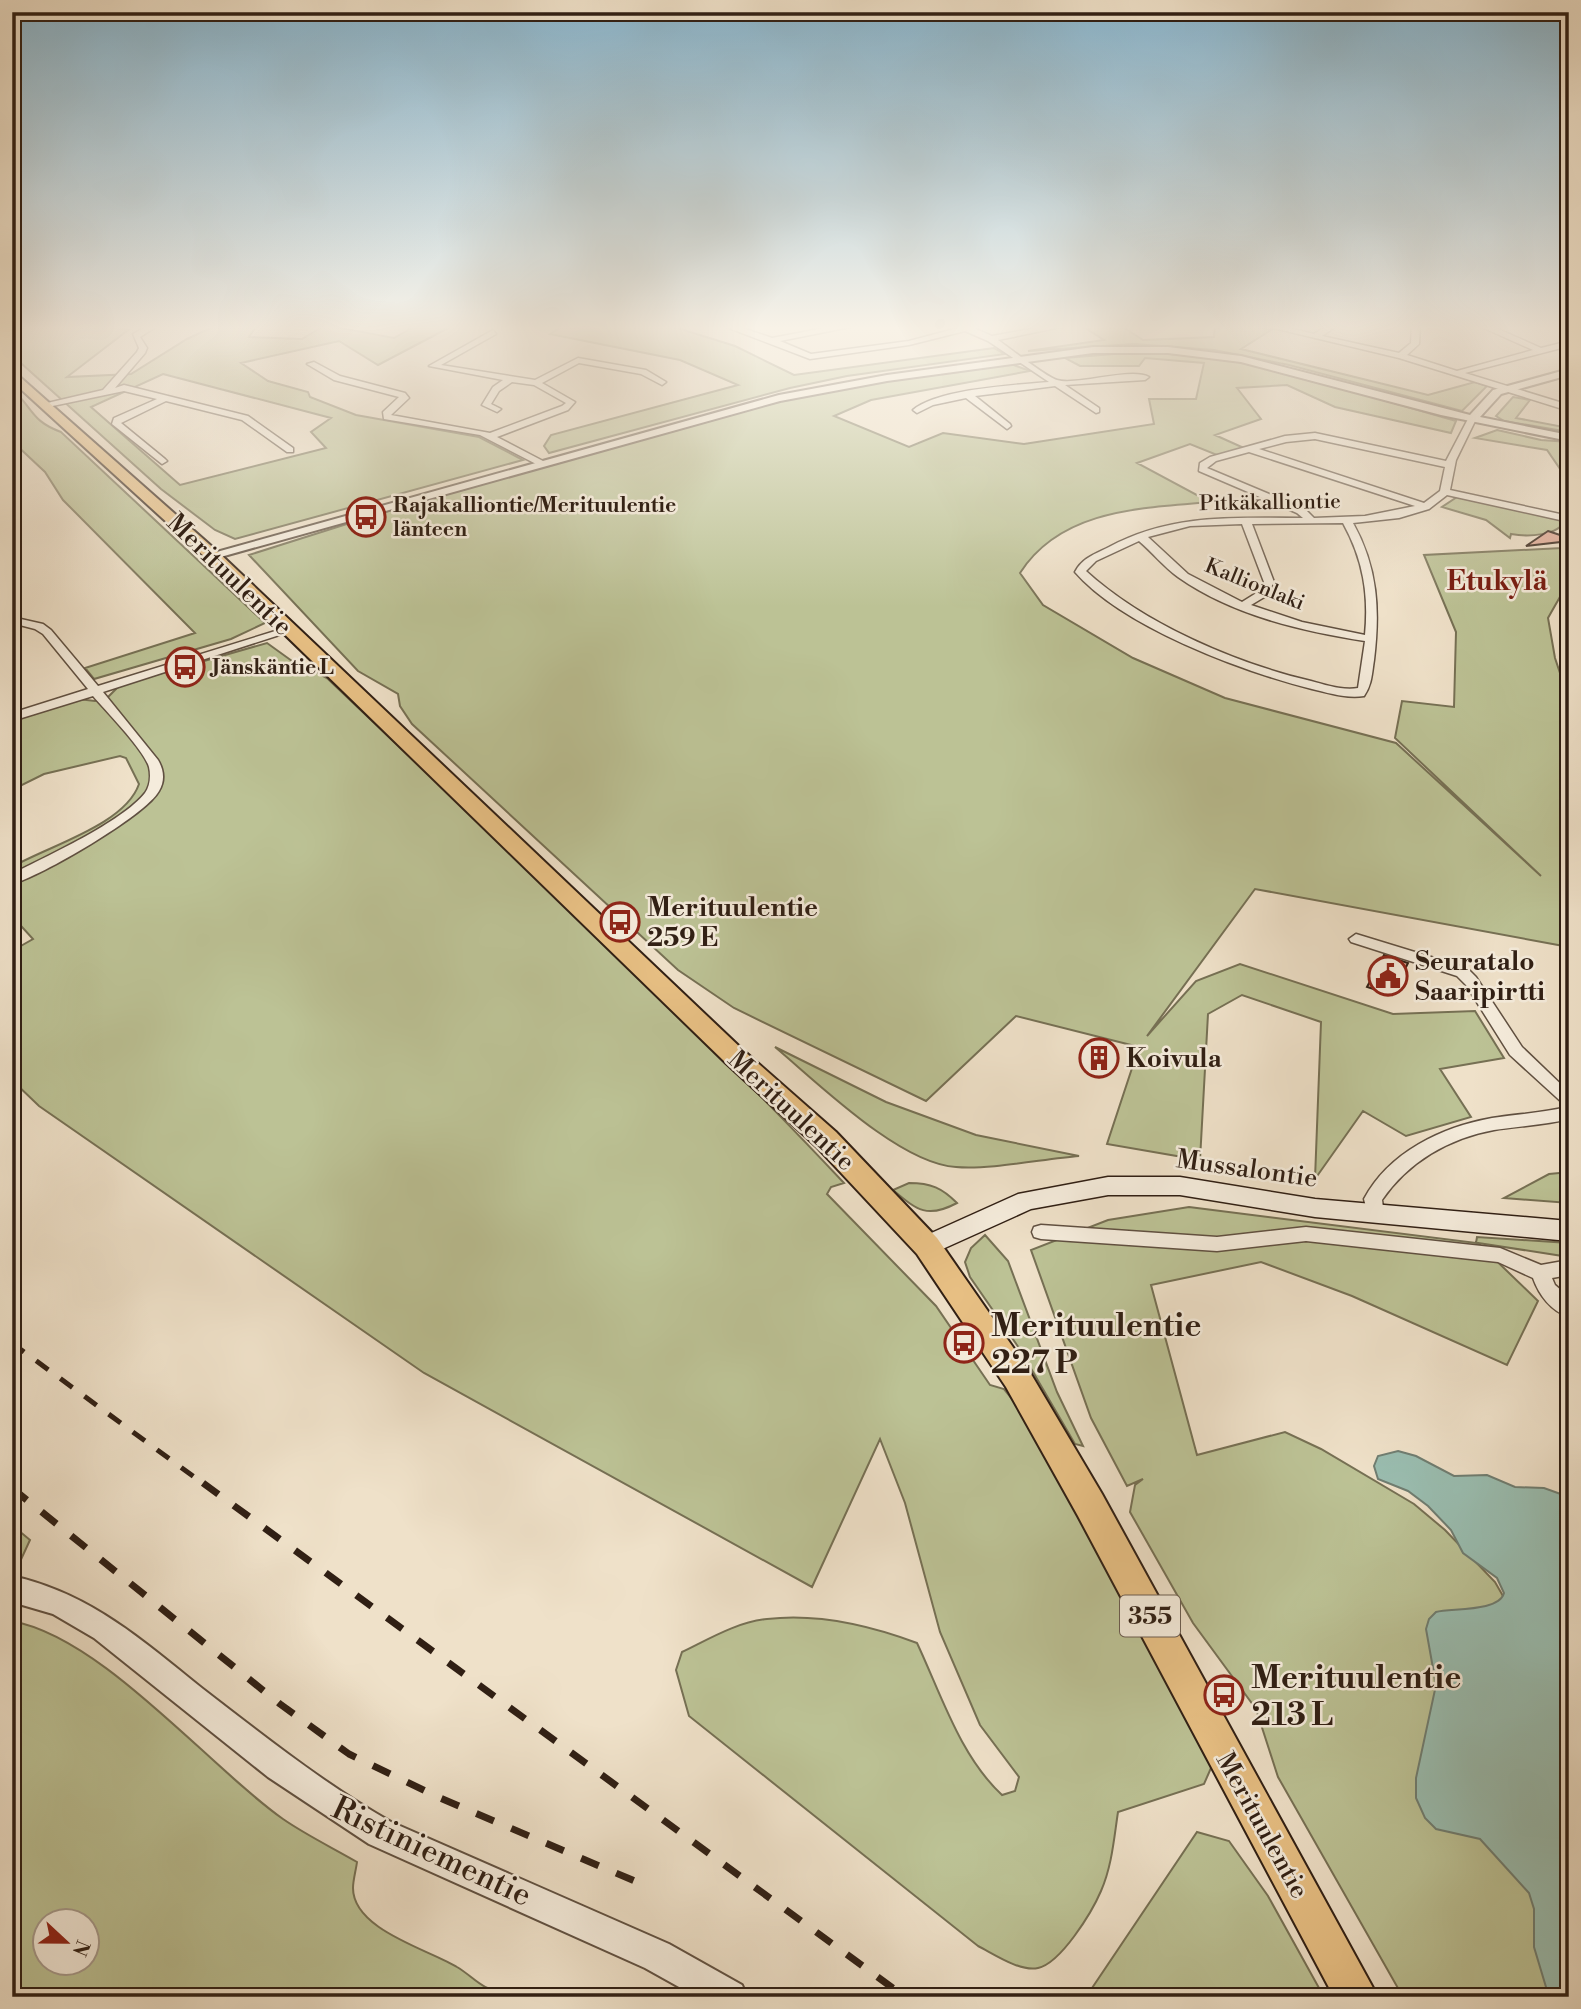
<svg xmlns="http://www.w3.org/2000/svg" width="1581" height="2009" font-family="'Libre Bodoni',serif">
<rect width="100%" height="100%" fill="#efe1c9"/>
<filter id="stains"><feTurbulence type="fractalNoise" baseFrequency=".00286" numOctaves="4"/><feColorMatrix values="0 0 0 0 .2 0 0 0 0 .09 0 0 0 0 .02 0 0 0 .5 -.17"/></filter>
<radialGradient id="worn" r=".72"><stop offset=".6" stop-color="#630" stop-opacity="0"/><stop offset="1" stop-color="#630" stop-opacity=".3"/></radialGradient>
<path fill="#bcc295" stroke="#767054" stroke-width="2" fill-rule="evenodd" d="M12 325H97L128 330 67 377 131 374 187 339 217 325H257L249 337 302 339 325 325 394 338 417 325H454L378 365 339 341 241 363 268 381 308 392 310 397 356 415 479 437 523 460 235 539 215 530 161 489 12 355ZM163 374 331 418 311 432 326 448 180 485 91 407Z
M565 325H668L735 346 794 375 994 348 1005 354 847 376 790 388 549 453 544 446 551 435 738 385 680 360 550 334Z
M1120 325 1143 340 1214 337 1215 325H1252L1271 330 1241 349 1428 395 1475 382 1487 386 1462 411 1289 365 1214 350 1134 344 1028 351 1104 340 1082 326Z
M1138 352 1201 356 1268 367 1456 421 1451 433 1335 407 1287 385 1237 388 1261 419 1215 435 1244 448 1217 455 1190 444 1137 463 1210 502C1142 508 1061 509 1020 573L1043 605 1133 658 1225 698 1396 743 1541 876 1395 738 1402 701 1454 707 1456 632 1424 555 1562 548 1569 544V581L1548 618 1555 658 1569 700V947L1255 889 1147 1036 1196 981 1240 964 1393 1014 1475 1011 1504 1058 1440 1069 1471 1117 1406 1136 1363 1111 1315 1179 1321 1022 1242 995 1208 1014 1200 1160 1107 1144 1139 1047 1016 1016 926 1101 734 1008 678 970 412 724 400 706 398 694 358 671 249 555 410 504 785 400 850 386 1011 364 1030 371 871 400 834 416 909 447 943 433 1024 444 1154 424 1149 399H1196L1204 363 1145 358 1139 366H1080L1065 358Z
M12 389C34 409 31 421 61 432L265 623 231 639 94 679 85 668 195 633 63 500 45 472 12 441Z
M1513 397 1530 400 1516 418 1569 428V432L1504 421 1496 416Z
M1497 430 1541 440 1569 442V482L1547 450 1475 438Z
M1457 497 1566 520C1558 536 1528 537 1511 534L1510 538 1486 520 1442 507Z
M267 643 310 674 316 672 328 679C502 845 679 1007 844 1183L831 1187 827 1194 936 1306 990 1385 1004 1389 1025 1415 1209 1749 1211 1768 1204 1784 1118 1812C1114 1838 1112 1866 1101 1891 1092 1912 1061 1963 1038 1968 1020 1972 994 1954 978 1946L689 1716 676 1670 682 1652C709 1639 737 1622 767 1619 818 1613 869 1625 917 1643 941 1694 960 1756 1002 1795L1015 1791 1019 1777 980 1725 940 1632 905 1503 880 1439 812 1587 424 1373 39 1106 12 1080V951L33 939 12 916V867C48 846 125 825 139 784L126 758 120 756 44 774 12 790V720L78 699 95 701 108 697 120 685Z
M775 1047 886 1102 976 1135 1079 1156C1043 1159 989 1170 956 1167 900 1164 818 1083 775 1047Z
M1569 1172V1203L1504 1198 1549 1174Z
M909 1183C931 1183 942 1188 957 1203 927 1219 917 1210 893 1190Z
M1189 1207 1476 1243 1477 1237 1569 1243V1257L1478 1243 1538 1301 1507 1365 1352 1296 1261 1262 1151 1285 1197 1455 1285 1432 1321 1449 1414 1504 1445 1530 1495 1582 1523 1631 1510 1746 1569 1997H1403L1278 1777 1256 1709 1193 1623 1130 1512 1135 1485 1143 1479 1127 1486 1091 1418 1031 1250 1108 1220Z
M985 1235 1008 1261 1057 1392 1083 1446 1075 1444 1019 1348 970 1277 965 1262 971 1248Z
M12 1525 30 1540 12 1579Z
M12 1621C103 1638 208 1766 283 1819 306 1835 333 1848 357 1862 356 1870 353 1880 353 1888 353 1930 430 1950 457 1967 474 1977 482 1991 503 1991L507 1997H12ZM46 1922H88V1964H46Z
M1197 1832 1229 1841 1268 1896 1324 1997H1086Z"/>
<path fill="#9abeb1" stroke="#707e72" stroke-width="2" d="M1398 1451 1416 1456 1454 1476 1487 1475 1515 1487 1544 1488 1569 1497V1997H1549L1534 1947V1909L1529 1893 1480 1839 1436 1829 1425 1818 1416 1798V1778L1436 1685 1426 1629 1429 1619 1436 1612C1452 1608 1499 1612 1504 1593L1497 1578 1463 1553 1451 1530 1428 1506 1408 1491 1378 1479 1374 1466 1378 1456Z"/>
<path fill="#e2ab97" stroke="#301f14" stroke-width="2" d="M1548 531 1569 538V541L1526 546Z
M1384 955 1408 963 1392 995 1367 987Z"/>
<g fill="none" stroke-linecap="round" stroke-linejoin="round">
<g stroke="#605041" stroke-width="3">
<path id="minor" d="M149 325H159L140 337 147 348 145 353 115 388 124 385 248 416 293 448V452H287L242 420 166 401 121 423 165 459 167 461 162 464 112 424 114 418 157 399 124 391 43 408V404L103 390 137 352 139 348 133 334Z
M721 325H734L772 338 840 325H860L780 341 811 354 909 341 958 328 955 325H967L992 336 1052 325H1071L998 340C1011 349 1045 376 1057 380 1076 386 1131 367 1149 377L1145 380 1065 385 1099 408V412L1096 413 1055 386 975 396 1010 424 1011 426 1007 429 966 398 933 405 917 413 913 410C938 389 1015 385 1049 382L988 341 965 331 909 345 810 359Z
M1261 325H1277L1314 334 1328 325H1338L1322 336 1399 353 1411 343 1412 325H1420L1419 344 1407 355 1457 371 1533 350 1477 325H1489L1541 348 1569 341V346L1465 373 1569 405V411L1399 358Z
M493 330 496 334 441 365 535 380 578 358 646 370 666 382 662 385 641 374 579 363 542 383 575 402 568 410 497 437 543 461 545 463 540 466 480 435 384 419 383 412 399 397 334 380 307 364 314 362 340 376 405 393 409 398 391 415 490 433 562 406 566 403 534 385 512 382 499 391 491 404 501 409 497 412 482 405 493 387 503 380 429 366Z
M1472 416 1476 419 1456 460 1450 490 1569 516V522L1447 495 1429 509 1399 518 1353 523C1378 568 1380 610 1374 660 1372 672 1372 685 1364 696 1348 699 1328 693 1312 689 1241 671 1123 627 1075 572 1082 558 1095 554 1109 547 1173 513 1234 518 1303 518L1297 513 1199 471 1200 463 1210 457 1285 436 1315 433 1446 461 1468 419ZM1315 439 1445 467 1440 491 1424 503 1259 449 1286 442ZM1249 452 1415 506 1365 516 1314 518 1305 509 1207 468 1216 461ZM1343 523C1363 559 1369 594 1365 635L1302 622 1251 605 1266 596 1274 582 1252 524ZM1242 524 1264 582 1258 592 1242 602 1188 574 1148 537 1190 526ZM1139 541C1152 552 1164 567 1178 577 1232 615 1301 631 1365 641L1358 688C1344 691 1326 685 1311 681 1235 663 1144 624 1086 571L1096 561Z
M12 617 43 624 51 630 98 686 285 628 295 630 103 692 158 760C164 770 165 781 159 791 146 815 40 877 12 884V874C47 856 122 822 145 793 150 786 151 776 149 767 144 750 106 711 93 696L12 721V713L88 689 43 634 35 629 12 623Z
M1356 934 1467 968 1476 977 1522 1047 1569 1092V1119C1544 1125 1519 1126 1494 1130 1449 1138 1408 1162 1382 1200L1384 1215 1381 1220 1375 1222 1369 1220 1364 1199C1389 1152 1442 1127 1492 1118 1517 1114 1542 1113 1567 1107L1510 1055 1466 985 1457 976 1351 942 1349 939Z
M1041 1225 1217 1237 1306 1227 1500 1248 1541 1265 1569 1260V1275L1552 1278 1555 1285 1569 1297V1317C1551 1311 1539 1295 1533 1278L1498 1262 1306 1241 1217 1251 1041 1239 1034 1237 1032 1232 1034 1227Z"/>
</g>
<g stroke="#605041" stroke-width="4">
<path id="tertiary" d="M1093 347H1168L1241 356 1470 415 1493 390 1569 369V375L1501 394 1480 417 1569 435V441L1441 415 1241 362 1168 353H1093L887 381 780 401 217 558 206 555 779 395 887 375Z
M12 1576C90 1593 143 1641 203 1689 264 1736 324 1784 391 1822L669 1944 742 1985 747 1997H697L645 1968 369 1844 268 1777 94 1638 53 1614 12 1602Z"/>
</g>
<g stroke="#301f14" stroke-width="3">
<path id="secondary" d="M1108 1177H1180L1315 1199 1569 1221V1241L1315 1217 1180 1195H1108L1031 1209 927 1256 918 1253 915 1246 918 1239 1018 1194Z"/>
</g>
<g stroke="#301f14" stroke-width="4">
<path id="primary" d="M12 370 218 552 744 1051 836 1132 937 1238 1028 1369 1102 1494 1378 1997H1334L1078 1516 1006 1387 917 1254 816 1146 726 1063 206 558 12 381Z"/>
</g>
<use href="#minor" fill="#f5ecdc" fill-rule="evenodd"/>
<use href="#tertiary" fill="#f5ecdc" fill-rule="evenodd"/>
<use href="#secondary" fill="#f5ecdc" fill-rule="evenodd"/>
<use href="#primary" fill="#e8c084" fill-rule="evenodd"/>
<path stroke="#301f14" stroke-width="5" stroke-dasharray="15 15" stroke-linecap="butt" d="M12 1343 205 1485"/>
<path stroke="#301f14" stroke-width="7" stroke-dasharray="19 19" stroke-linecap="butt" d="M203 1483 905 1997
M12 1488 280 1704 349 1754 440 1798 644 1885"/>
</g>
<linearGradient id="sky" x2="0" y2="1"><stop stop-color="#89b8d2"/><stop offset="0.54" stop-color="#f8f2e7"/><stop offset="1" stop-color="#f8f2e7" stop-opacity="0"/></linearGradient>
<rect width="1581" height="607" fill="url(#sky)"/>
<defs>
<g id="bus-ring" transform="scale(2.0125)"><circle r="9.5" fill="#f5ecdc" stroke="#8f2418" stroke-width="1.5"/><path d="M-5-6H5V4H4V6H2V4H-2V6H-4V4H-5ZM-3.5-4V0h7V-4ZM-3.5 1.2v1.5H-2V1.2ZM2 1.2v1.5H3.5V1.2Z" fill="#8f2418"/></g>
<g id="civic-ring" transform="scale(2.0125)"><circle r="9.5" fill="#f5ecdc" stroke="#8f2418" stroke-width="1.5"/><path d="M-.6-6.5H3V-4.5H.6V-3L4-1V1h2V6H-6V1h2V-1L-.6-3ZM-1.2 2.5V6h2.4V2.5Z" fill="#8f2418"/></g>
<g id="building-ring" transform="scale(2.0125)"><circle r="9.5" fill="#f5ecdc" stroke="#8f2418" stroke-width="1.5"/><path d="M-4-6H4V6H1V3H-1V6H-4ZM-2.5-4.3h1.7v1.8h-1.7ZM.8-4.3h1.7v1.8H.8ZM-2.5-1h1.7V.8h-1.7ZM.8-1h1.7V.8H.8Z" fill="#8f2418"/></g>
</defs>
<g fill-rule="evenodd">
<use href="#bus-ring" x="366" y="517"/>
<use href="#bus-ring" x="185" y="667"/>
<use href="#bus-ring" x="620" y="922"/>
<use href="#civic-ring" x="1388" y="976"/>
<use href="#building-ring" x="1099" y="1058"/>
<use href="#bus-ring" x="964" y="1343"/>
<use href="#bus-ring" x="1224" y="1695"/>
</g>
<g text-anchor="middle" stroke-width="5" stroke-linejoin="round" paint-order="stroke">
<g font-size="21" fill="#301f14" stroke="#f5ecdc">
<text transform="translate(1270 502) rotate(-1)" y="7">Pitkäkalliontie</text>
<text transform="translate(1255 584) rotate(22)" y="7">Kallionlaki</text>
</g>
<g font-size="21" font-weight="bold" fill="#301f14" stroke="#f5ecdc" text-anchor="start">
<text x="393" y="512">Rajakalliontie/Merituulentie<tspan x="393" dy="24">länteen</tspan></text>
<text x="212" y="674">Jänskäntie L</text>
</g>
<rect fill="#f5ecdc" stroke="#6b5c50" stroke-width="2" x="1120" y="1595.5" width="60" height="41" rx="5"/>
<g font-size="24" font-weight="bold" fill="#301f14">
<text x="1150" y="1624">355</text>
</g>
<g font-size="26" fill="#301f14" stroke="#f5ecdc">
<text transform="translate(230 574) rotate(44)" y="9">Merituulentie</text>
<text transform="translate(792 1110) rotate(43)" y="9">Merituulentie</text>
<text transform="translate(1247 1168) rotate(8)" y="9">Mussalontie</text>
<text transform="translate(1263 1825) rotate(61)" y="9">Merituulentie</text>
</g>
<g font-size="26" font-weight="bold" fill="#301f14" stroke="#f5ecdc" text-anchor="start">
<text x="647" y="916">Merituulentie<tspan x="647" dy="30">259 E</tspan></text>
<text x="1415" y="970">Seuratalo<tspan x="1415" dy="30">Saaripirtti</tspan></text>
<text x="1126" y="1067">Koivula</text>
</g>
<g font-size="28" font-weight="bold" fill="#7a1f14" stroke="#f5ecdc">
<text x="1497" y="590">Etukylä</text>
</g>
<g font-size="32" font-weight="bold" fill="#301f14" stroke="#f5ecdc" text-anchor="start">
<text x="991" y="1336">Merituulentie<tspan x="991" dy="37">227 P</tspan></text>
<text x="1251" y="1688">Merituulentie<tspan x="1251" dy="37">213 L</tspan></text>
</g>
<g font-size="32" fill="#301f14" stroke="#f5ecdc">
<text transform="translate(432 1851) rotate(25)" y="11">Ristiniementie</text>
</g>
</g>
<rect width="1581" height="2009" fill="none" stroke="#efe1c9" stroke-width="42"/>
<rect x="14" y="14" width="1553" height="1981" fill="none" stroke="#301f14" stroke-width="3.5"/>
<rect x="21" y="21" width="1539" height="1967" fill="none" stroke="#301f14" stroke-width="2"/>
<g transform="translate(66 1942) rotate(112)"><circle r="33" fill="#f5ecdc" stroke="#a69a8c" stroke-width="2"/>
<path d="M0-5L12 26L0 18L-12 26Z" fill="#8f2418"/>
<text y="-10" font-size="19" font-weight="bold" text-anchor="middle" fill="#301f14">N</text>
</g>
<rect width="100%" height="100%" filter="url(#stains)"/>
<rect width="100%" height="100%" fill="url(#worn)"/>
</svg>
